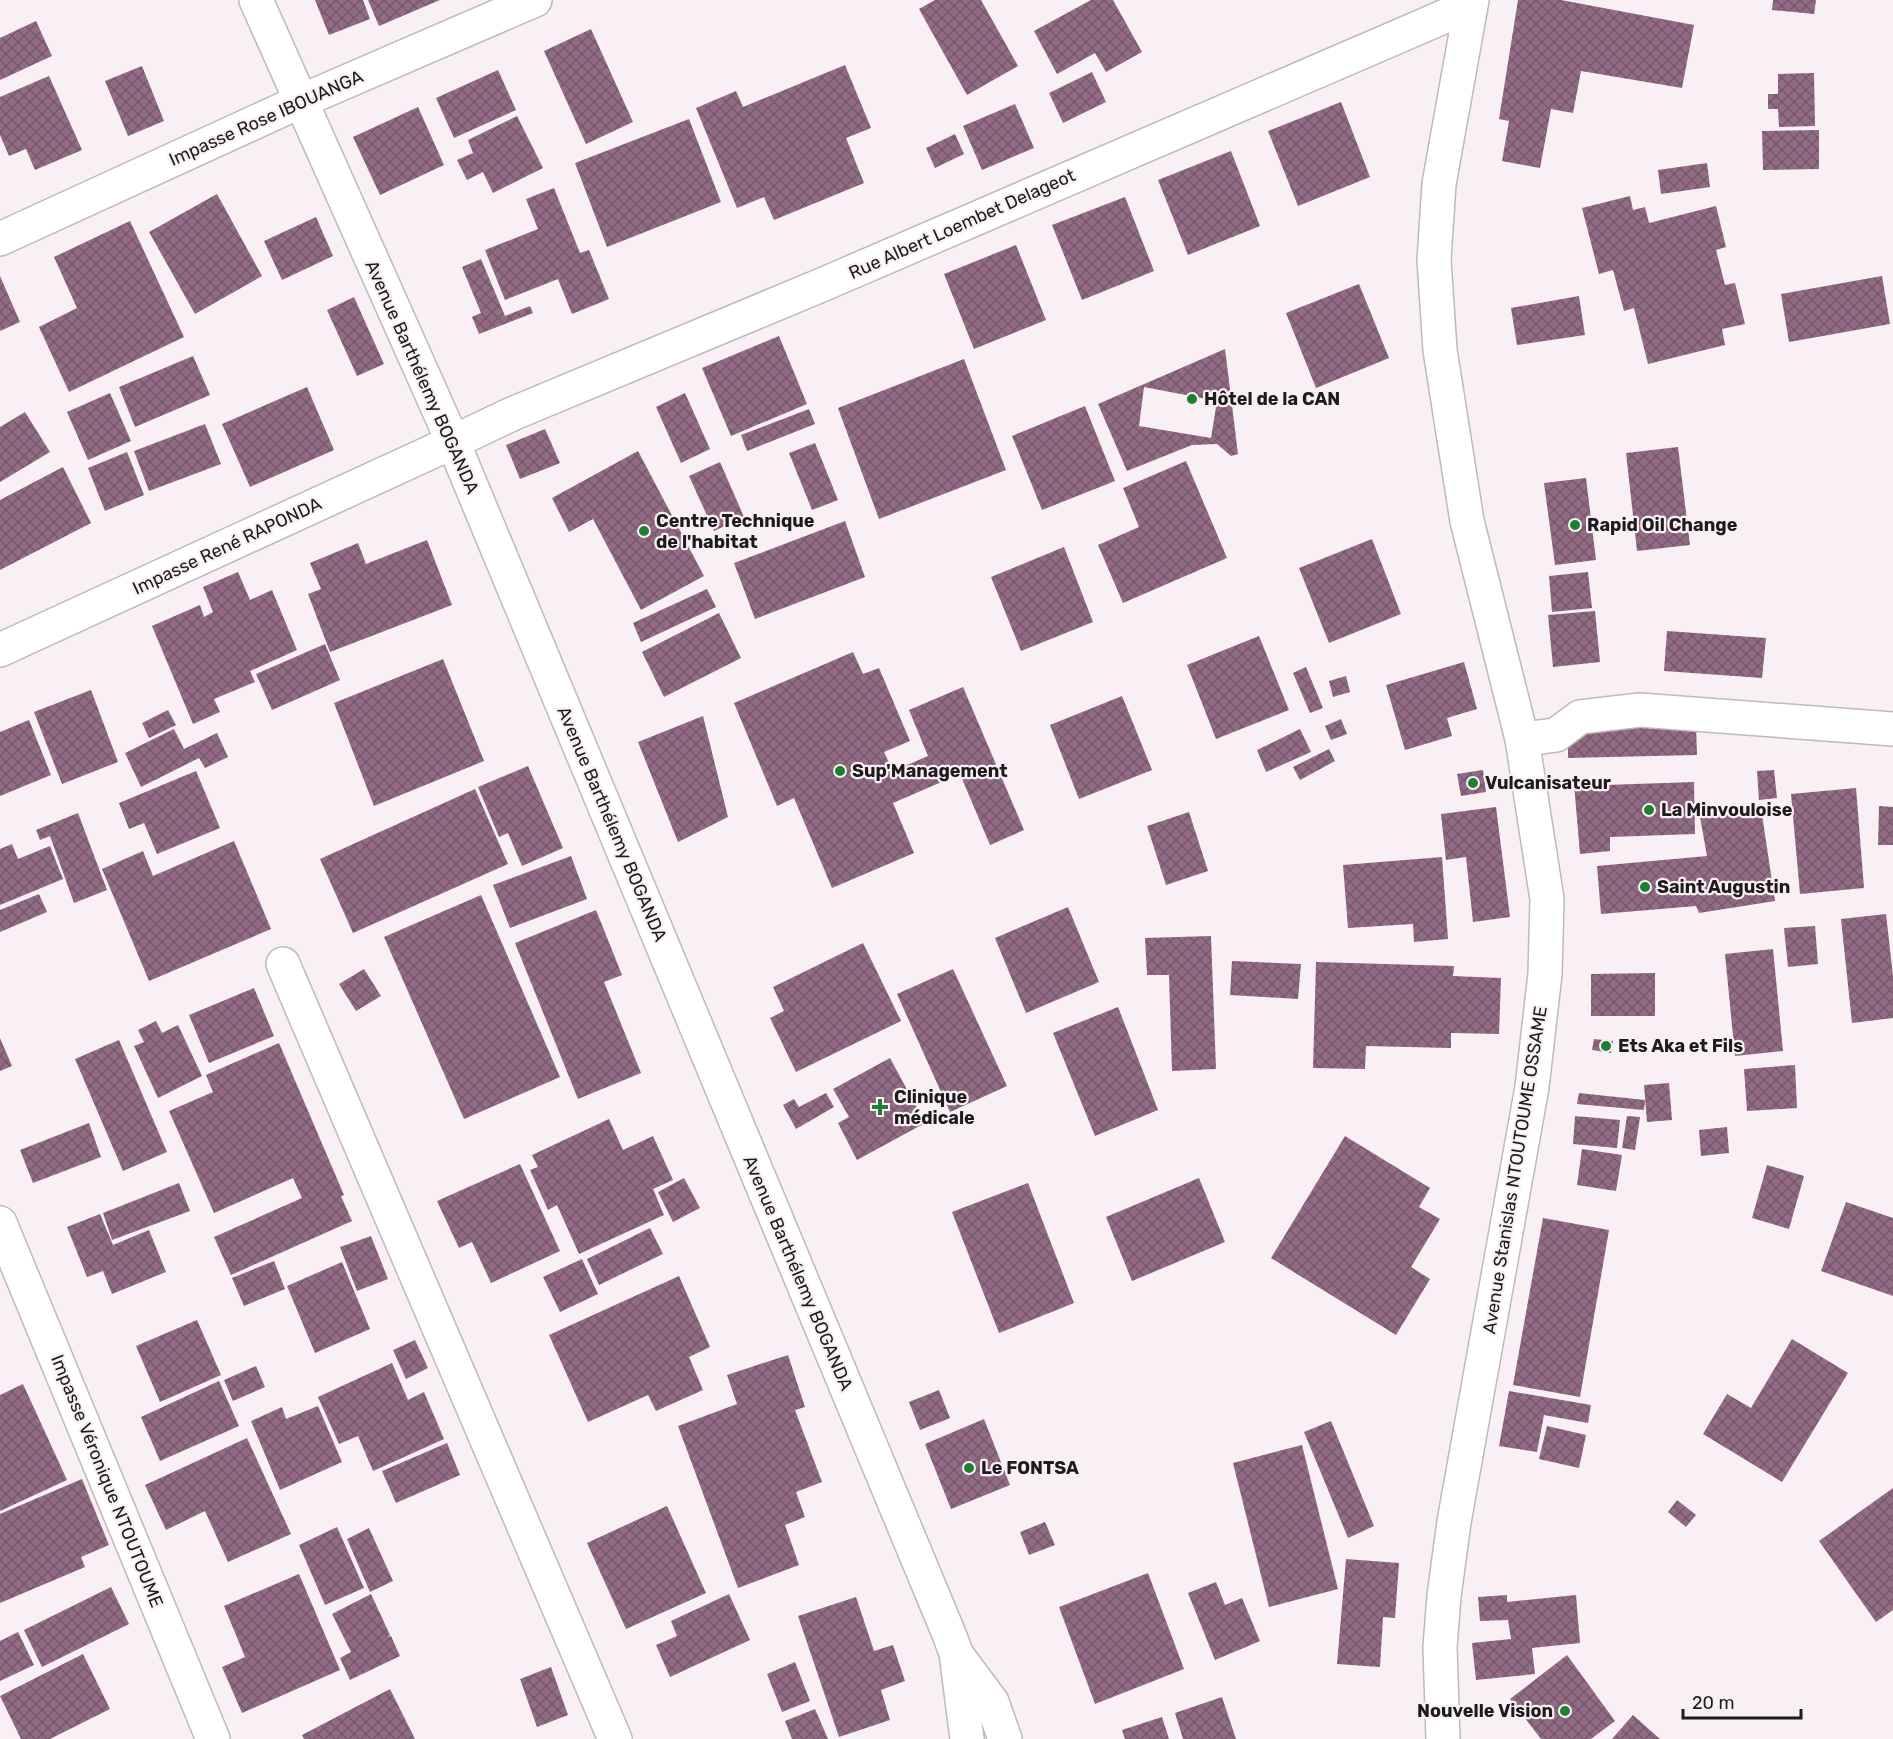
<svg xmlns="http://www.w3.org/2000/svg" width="1893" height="1739" font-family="Rubik,sans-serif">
<defs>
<pattern id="building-cross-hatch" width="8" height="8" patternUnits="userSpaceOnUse" patternTransform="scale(1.5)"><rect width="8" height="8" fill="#926c84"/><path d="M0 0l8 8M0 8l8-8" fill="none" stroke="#77586b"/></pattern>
</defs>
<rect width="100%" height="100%" fill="#f8f0f5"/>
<path fill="url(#building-cross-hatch)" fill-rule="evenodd" d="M315 0H363L370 19 329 35Z
M368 0H440L379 26Z
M935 0H981L1018 66 967 95 919 9Z
M1091 0H1113L1142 52 1106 72 1095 53 1057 74 1034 31Z
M1518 0H1561L1694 25 1682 88 1581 71 1573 113 1551 109 1540 168 1502 161 1509 121 1499 119Z
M1773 0H1816L1814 14 1772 10Z
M36 21 52 56 0 80V38Z
M591 29 633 122 586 144 544 51Z
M845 65 871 128 846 138 864 183 774 220 764 197 737 208 696 108 736 91 743 107Z
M142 66 164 121 128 136 105 81Z
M498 70 516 110 454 138 436 98Z
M1092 72 1106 102 1063 123 1049 93Z
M1814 73 1815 126 1779 127 1778 109H1768V94H1778V74Z
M49 76 82 150 35 170 26 149 9 156 0 135V97Z
M1341 102 1370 177 1298 206 1268 131Z
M1015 104 1034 148 982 170 963 126Z
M418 107 444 165 380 195 353 137Z
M517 116 543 168 493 193 483 172 467 180 457 160 473 153 468 140Z
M689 119 721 202 607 247 575 163Z
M1819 130V169L1763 170 1762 131Z
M955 134 964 154 935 168 926 148Z
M1231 151 1260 226 1188 255 1158 180Z
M1707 163 1710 187 1661 194 1658 170Z
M554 188 580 253 589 250 609 299 572 314 558 279 505 300 485 250 538 229 526 199Z
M217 194 262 276 195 314 149 232Z
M1630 196 1633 210 1645 207 1649 223 1716 206 1726 247 1716 250 1725 285 1735 283 1745 324 1722 329 1725 345 1648 364 1634 308 1624 311 1613 270 1599 274 1582 208Z
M1125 197 1154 271 1082 300 1052 225Z
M316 217 333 256 282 280 264 241Z
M130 221 184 337 69 392 39 327 77 308 54 257Z
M1016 245 1046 320 974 349 944 274Z
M481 259 505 316 530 306 533 313 479 334 472 317 481 313 462 267Z
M0 276 20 322 0 331Z
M1882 276 1890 324 1789 342 1781 294Z
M1359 284 1389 358 1316 388 1286 313Z
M1579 296 1585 335 1517 345 1511 308Z
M354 297 384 364 357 376 327 310Z
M779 336 807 404 731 436 702 368Z
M1225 349 1238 454 1231 456 1217 444 1192 445 1127 471 1098 404ZM1144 387 1217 401 1211 438 1139 426Z
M193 356 210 395 135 427 119 387Z
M964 359 1006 470 879 519 838 408Z
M307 387 334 450 250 487 222 424Z
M110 393 131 441 88 460 67 412Z
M685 393 710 449 681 463 656 407Z
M1085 406 1115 481 1042 510 1012 436Z
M809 409 815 424 747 451 741 435Z
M25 412 50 452 0 482V427Z
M205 424 221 464 149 491 134 451Z
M545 429 560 463 520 479 506 445Z
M815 443 838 500 812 510 789 453Z
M1678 447 1690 545 1637 551 1626 453Z
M638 451 704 576 641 610 593 519 569 532 552 498Z
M127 452 144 495 105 511 88 468Z
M1186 461 1227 558 1123 603 1098 545 1139 527 1123 488Z
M720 462 744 517 714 531 689 476Z
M63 467 91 523 0 570V500Z
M1586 478 1596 560 1555 565 1544 483Z
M845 521 865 577 755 619 734 563Z
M1372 539 1401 614 1329 643 1299 568Z
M427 540 452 605 330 652 308 594 321 589 310 563 358 543 366 564Z
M1064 547 1093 622 1021 651 991 577Z
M238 572 250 600 272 590 297 650 250 671 255 682 214 699 220 712 193 724 152 626 200 605 204 617 213 612 203 587Z
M1588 572 1592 608 1552 612 1549 576Z
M707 589 716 607 641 642 633 623Z
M1595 611 1600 662 1553 667 1548 615Z
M719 613 741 658 664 697 642 652Z
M1667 631 1766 638 1762 678 1664 671Z
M1259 636 1289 710 1216 739 1187 665Z
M325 644 340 680 272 710 256 674Z
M853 652 863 674 879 668 910 741 884 752 893 771 928 756 909 710 963 687 1024 830 990 845 960 774 893 803 914 853 832 888 794 798 777 806 734 703Z
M443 659 484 761 374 806 334 703Z
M1464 662 1477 709 1447 718 1452 736 1405 750 1386 685Z
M1306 667 1323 708 1310 713 1293 673Z
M1346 676 1350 692 1333 697 1329 681Z
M91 690 118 762 62 784 34 712Z
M1122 696 1152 770 1079 799 1050 725Z
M168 710 176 725 149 738 142 723Z
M703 716 728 817 678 842 638 742Z
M1341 719 1347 734 1331 740 1325 726Z
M29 720 51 775 0 796V732Z
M1696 724 1697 755 1568 758V748L1588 727Z
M174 729 184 749 217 733 228 757 205 768 199 758 141 787 125 753Z
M1300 729 1311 752 1266 772 1257 750Z
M1329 749 1335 761 1300 780 1293 767Z
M528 766 563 848 522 866 508 833 499 837 478 787Z
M1483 770 1486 792 1461 796 1457 774Z
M1774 770 1777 798 1759 800 1757 771Z
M196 771 220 828 157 854 144 823 129 829 119 803Z
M1604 782 1605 785 1694 782 1695 834 1610 837V851L1580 854 1574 784Z
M1856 788 1864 888 1800 894 1791 794Z
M475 789 508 864 353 933 320 859Z
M1879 806 1893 807V845H1878Z
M1496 807 1510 917 1473 922 1466 857 1446 860 1441 814Z
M1761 808 1775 901 1699 913 1696 906 1601 914 1597 866 1707 856 1700 817Z
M1189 812 1208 871 1166 885 1147 826Z
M78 813 107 890 74 903 50 836 40 840 36 830Z
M234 841 271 929 149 981 102 869 143 851 153 876Z
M12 844 18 859 50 846 63 879 0 905V849Z
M571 856 587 899 510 928 493 885Z
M1442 857 1448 939 1414 942 1413 924 1348 928 1343 865Z
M39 894 47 912 0 932V910Z
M481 895 560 1077 464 1119 384 937Z
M1068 907 1099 982 1026 1013 995 938Z
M596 910 622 975 604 982 641 1073 578 1099 515 943Z
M1886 914 1893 976V1018L1852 1023 1841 919Z
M1815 926 1818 964 1788 967 1784 928Z
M1211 936 1216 1069 1172 1071 1169 975H1147L1145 938Z
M863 943 901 1021 796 1072 770 1018 784 1011 773 987Z
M1773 949 1783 1051 1735 1056 1725 954Z
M1232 961 1301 964 1298 999 1230 995Z
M1316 962 1454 966 1453 976 1501 978 1499 1034 1451 1033V1048L1366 1046 1365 1069 1313 1068Z
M364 969 381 996 356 1011 339 984Z
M953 969 1007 1086 950 1112 897 994Z
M1655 973V1016H1591V974Z
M254 988 274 1036 209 1063 189 1015Z
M1118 1007 1158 1110 1095 1136 1053 1033Z
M156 1021 162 1033 178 1025 202 1076 158 1098 134 1046 144 1042 138 1030Z
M0 1038 12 1066 0 1071Z
M1594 1039 1613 1041 1611 1053 1592 1050Z
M119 1040 167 1152 123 1171 75 1059Z
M279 1043 344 1195 341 1196 352 1221 231 1275 214 1237 302 1198 293 1178 214 1213 169 1111 213 1092 206 1075Z
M890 1058 925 1123 857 1160 838 1123 849 1117 833 1089Z
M1795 1065 1797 1108 1747 1111 1744 1069Z
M1669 1083 1672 1120 1647 1122 1644 1085Z
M826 1093 834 1107 796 1129 783 1105 794 1099 799 1107Z
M1579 1093 1645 1100 1644 1110 1577 1104Z
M1575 1116 1620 1120 1617 1148 1573 1144Z
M1627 1116 1640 1117 1635 1150 1622 1148Z
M609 1119 623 1150 653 1136 673 1180 653 1189 664 1215 579 1254 557 1205 548 1210 530 1170 538 1167 532 1155Z
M89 1123 101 1157 33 1183 20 1150Z
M1727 1127 1729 1153 1701 1156 1699 1130Z
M1345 1136 1430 1188 1419 1207 1440 1219 1411 1267 1430 1279 1396 1335 1271 1258Z
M1582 1149 1622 1155 1616 1191 1577 1185Z
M520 1164 560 1251 491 1283 472 1242 459 1248 437 1201Z
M1767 1165 1804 1176 1789 1229 1752 1218Z
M684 1178 700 1208 673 1222 658 1192Z
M1199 1178 1225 1242 1132 1281 1106 1217Z
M179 1183 190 1211 112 1240 103 1213Z
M1028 1183 1074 1303 999 1333 952 1212Z
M1846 1202 1893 1218V1296L1821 1271Z
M100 1214 113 1245 149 1230 166 1272 112 1294 103 1271 87 1277 67 1227Z
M1543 1218 1609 1230 1580 1397 1513 1385Z
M650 1228 663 1254 599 1285 587 1259Z
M371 1236 388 1279 357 1291 340 1247Z
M582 1259 598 1294 560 1312 543 1277Z
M274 1261 285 1289 244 1306 232 1278Z
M342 1262 370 1329 315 1353 287 1286Z
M679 1276 710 1347 689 1357 703 1390 656 1411 648 1395 588 1422 549 1335Z
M197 1320 221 1375 160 1402 136 1346Z
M1792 1339 1848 1373 1782 1482 1703 1434 1727 1394 1751 1408Z
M415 1340 428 1368 406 1379 393 1350Z
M788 1355 805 1407 795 1410 822 1482 796 1492 805 1517 785 1525 799 1565 738 1588 678 1426 737 1404 727 1375Z
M392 1363 408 1400 424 1392 444 1439 373 1471 358 1436 339 1444 318 1397Z
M256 1366 265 1387 233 1401 224 1380Z
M219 1381 239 1426 160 1461 141 1417Z
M23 1384 67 1480 0 1511V1395Z
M939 1390 950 1418 920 1430 909 1402Z
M1509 1391 1591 1405 1588 1423 1544 1415 1537 1452 1499 1446Z
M318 1406 342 1462 280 1490 251 1421 282 1407 286 1419Z
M984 1419 1010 1485 951 1509 925 1444Z
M1331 1421 1374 1526 1348 1538 1304 1432Z
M1547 1426 1586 1435 1579 1468 1539 1459Z
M247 1438 291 1534 228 1562 205 1511 166 1530 145 1485Z
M447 1443 460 1475 396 1503 382 1471Z
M1302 1445 1338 1589 1269 1607 1233 1463Z
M82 1479 109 1545 81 1557 85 1567 0 1603V1514Z
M1893 1488V1610L1876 1622 1819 1541Z
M1677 1500 1696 1515 1686 1527 1668 1512Z
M667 1506 706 1593 626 1629 587 1543Z
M1045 1522 1055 1545 1029 1555 1020 1532Z
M337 1527 364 1588 325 1605 299 1545Z
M369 1528 393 1581 370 1592 347 1539Z
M1346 1559 1399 1563 1395 1618 1383 1617 1380 1667 1337 1664Z
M1148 1573 1184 1669 1095 1704 1059 1607Z
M299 1574 340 1670 242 1713 222 1667 245 1657 224 1606Z
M1216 1582 1225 1605 1242 1598 1260 1641 1215 1660 1188 1593Z
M111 1587 129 1624 42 1667 24 1630Z
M371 1594 390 1635 387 1637 391 1636 400 1656 350 1680 340 1658 351 1652 332 1614Z
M729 1594 750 1640 670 1677 656 1645 677 1636 671 1621Z
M1507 1595V1602L1576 1595 1580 1643 1532 1648 1535 1674 1476 1680 1472 1643 1511 1639 1508 1620 1480 1621 1478 1597Z
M856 1597 874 1651 893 1645 905 1681 881 1690 890 1720 839 1737 798 1616Z
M18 1632 34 1665 0 1681V1641Z
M83 1654 110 1709 50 1739H21L0 1696Z
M1567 1655 1615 1721 1591 1739H1541L1510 1699Z
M795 1662 810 1701 782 1712 767 1674Z
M551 1667 568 1715 537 1727 520 1679Z
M390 1689 415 1739H304L302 1735Z
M1222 1697 1236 1739H1183L1175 1713Z
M815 1709 828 1739H792L785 1721Z
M1633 1715 1660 1739H1612Z
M1162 1717 1169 1739H1125L1122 1730Z"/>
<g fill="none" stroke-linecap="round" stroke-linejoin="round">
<g stroke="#bfb8bc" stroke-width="36">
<path id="street" d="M0 239 299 102 535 0
M0 650 453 442
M1522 739 1556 735 1580 717 1640 710 1893 729
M283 964 615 1739
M0 1223 213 1739"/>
</g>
<g stroke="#bfb8bc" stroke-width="36">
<path id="secondary" d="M256 0 453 442 949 1634 956 1653 967 1739
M453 442 512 414 824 284 1471 5
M957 1655 992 1702 1005 1739
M1443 1739 1440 1647 1444 1596 1454 1522 1532 1087 1545 974 1547 899 1522 739 1467 521 1440 350 1434 260 1439 184 1472 0"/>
</g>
<use href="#street" stroke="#fff" stroke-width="33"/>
<use href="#secondary" stroke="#fff" stroke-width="33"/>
</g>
<g fill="#1d7f32" stroke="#f8f0f5" stroke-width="2">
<circle cx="1192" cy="399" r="6"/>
<circle cx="1575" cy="525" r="6"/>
<circle cx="644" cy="531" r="6"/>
<circle cx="840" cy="771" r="6"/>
<circle cx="1473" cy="783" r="6"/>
<circle cx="1649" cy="810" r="6"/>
<circle cx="1645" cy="887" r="6"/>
<circle cx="1606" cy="1046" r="6"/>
<path d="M877 1098h6v6h6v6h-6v6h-6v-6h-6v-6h6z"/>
<circle cx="969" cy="1468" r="6"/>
<circle cx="1565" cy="1711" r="6"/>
</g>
<g text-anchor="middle" stroke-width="4.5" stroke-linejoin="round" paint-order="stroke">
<g font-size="18" fill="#1e1b1c" stroke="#f8f0f5">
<text transform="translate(266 118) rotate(-24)" y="6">Impasse Rose IBOUANGA</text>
<text transform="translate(962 224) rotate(-24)" y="6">Rue Albert Loembet Delageot</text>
<text transform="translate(422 377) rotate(66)" y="6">Avenue Barthélemy BOGANDA</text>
<text transform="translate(227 546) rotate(-25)" y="6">Impasse René RAPONDA</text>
<text transform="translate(612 824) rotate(67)" y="6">Avenue Barthélemy BOGANDA</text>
<text transform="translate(1515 1170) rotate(-81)" y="6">Avenue Stanislas NTOUTOUME OSSAME</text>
<text transform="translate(798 1273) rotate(67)" y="6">Avenue Barthélemy BOGANDA</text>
<text transform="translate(107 1481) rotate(68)" y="6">Impasse Véronique NTOUTOUME</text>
</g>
<g font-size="18" font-weight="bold" fill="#1e1b1c" stroke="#f8f0f5" text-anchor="start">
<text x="1204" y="405">Hôtel de la CAN</text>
<text x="656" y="527">Centre Technique<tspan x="656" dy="21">de l'habitat</tspan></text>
<text x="1587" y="531">Rapid Oil Change</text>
<text x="852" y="777">Sup'Management</text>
<text x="1485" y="789">Vulcanisateur</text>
<text x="1661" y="816">La Minvouloise</text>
<text x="1657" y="893">Saint Augustin</text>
<text x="1618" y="1052">Ets Aka et Fils</text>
<text x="894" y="1103">Clinique<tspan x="894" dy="21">médicale</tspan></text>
<text x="981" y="1474">Le FONTSA</text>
<text x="1553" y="1717" text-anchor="end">Nouvelle Vision</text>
</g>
</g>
<path d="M1683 1709v9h118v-9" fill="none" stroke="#1e1b1c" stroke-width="3"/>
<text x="1692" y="1709" font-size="18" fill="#1e1b1c" stroke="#f8f0f5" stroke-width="4.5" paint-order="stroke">20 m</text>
</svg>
